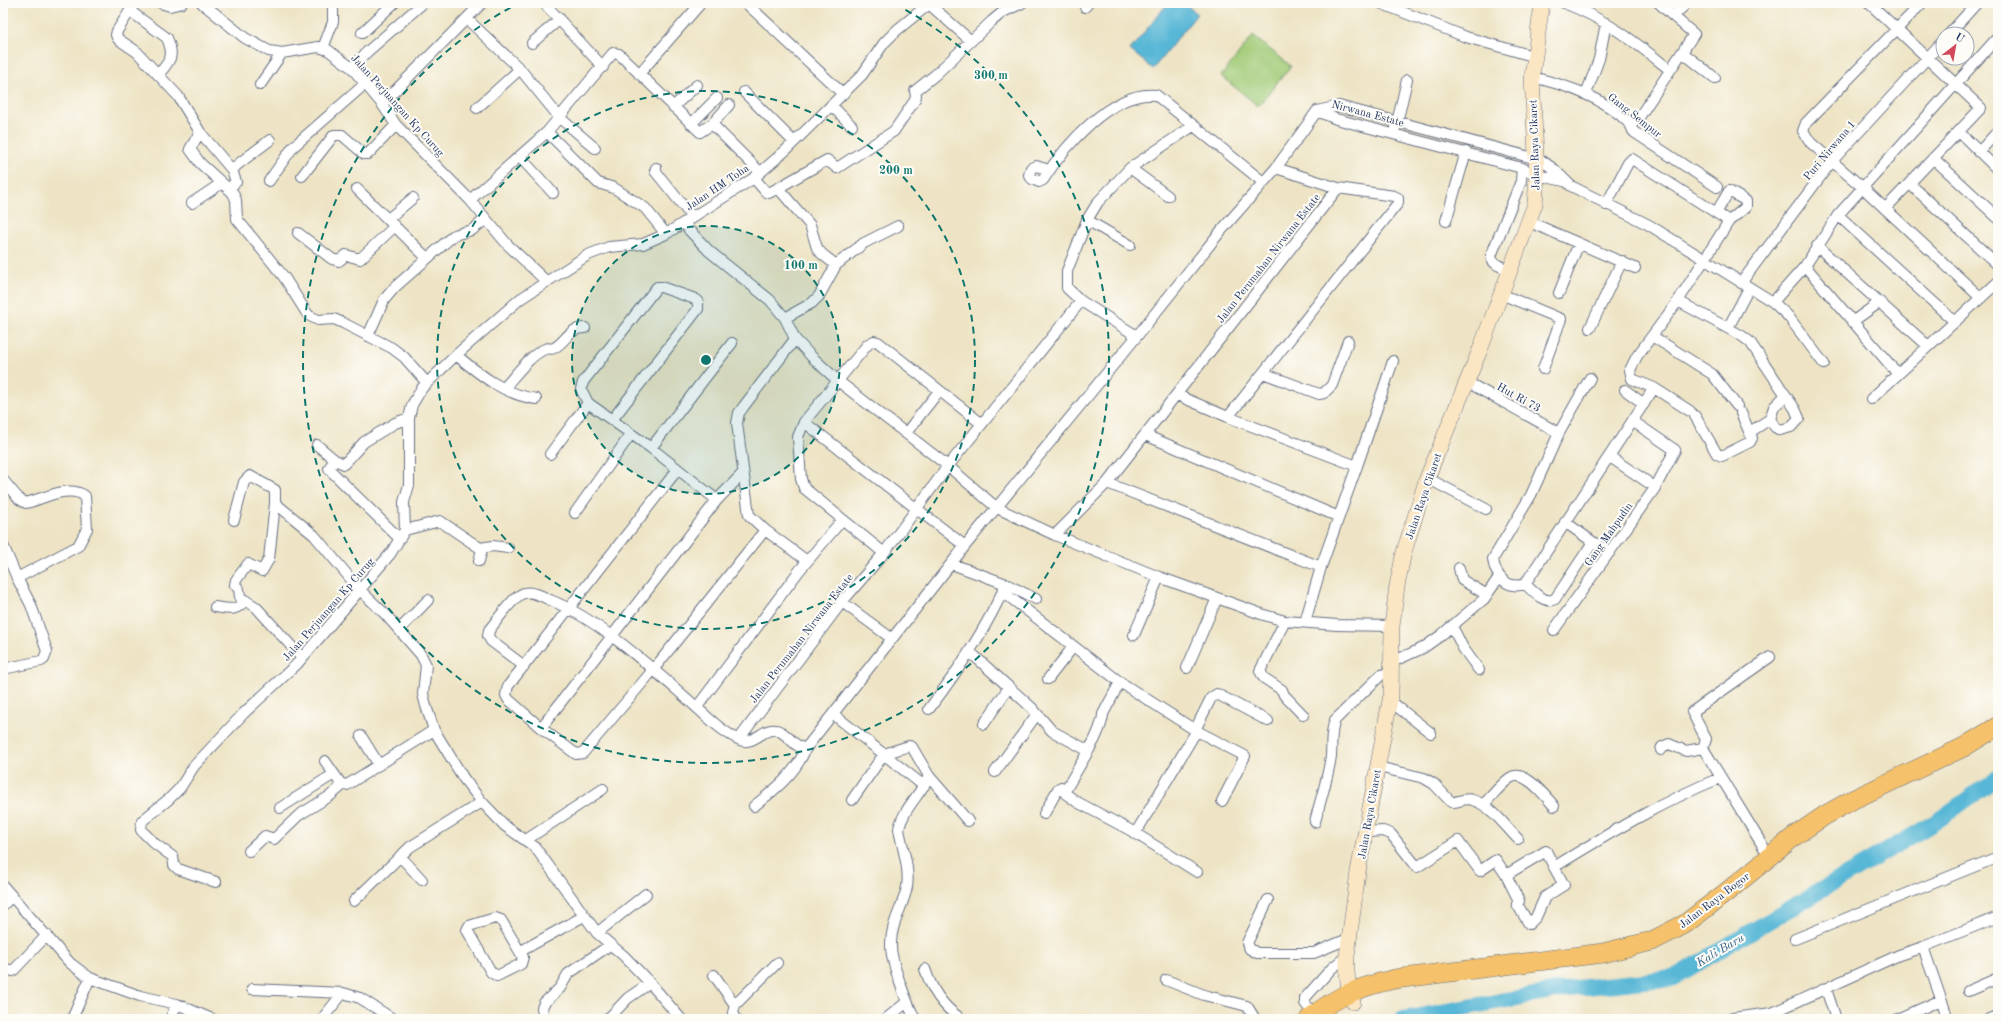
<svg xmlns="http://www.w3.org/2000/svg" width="2001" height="1022" font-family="'Old Standard TT',serif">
<rect width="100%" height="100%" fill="#fdfcf7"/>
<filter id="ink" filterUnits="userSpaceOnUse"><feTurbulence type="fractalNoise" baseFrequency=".025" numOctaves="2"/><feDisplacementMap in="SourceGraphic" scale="8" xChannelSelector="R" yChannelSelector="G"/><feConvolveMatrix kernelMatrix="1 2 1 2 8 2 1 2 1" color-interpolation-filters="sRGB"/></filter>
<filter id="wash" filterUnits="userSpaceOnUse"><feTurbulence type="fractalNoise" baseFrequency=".012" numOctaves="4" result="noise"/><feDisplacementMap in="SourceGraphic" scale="16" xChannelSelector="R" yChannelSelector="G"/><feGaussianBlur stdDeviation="0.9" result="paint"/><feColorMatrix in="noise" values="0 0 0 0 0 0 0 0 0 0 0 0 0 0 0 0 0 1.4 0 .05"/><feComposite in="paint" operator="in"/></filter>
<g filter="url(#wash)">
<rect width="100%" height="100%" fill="#eee4c5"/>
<path fill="#a1cb77" stroke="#5e7d6a" d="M1253 36 1291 66 1258 106 1221 76Z"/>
<path fill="#58b7d6" stroke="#3a739a" d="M1168 3H1184L1197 14 1153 69 1130 50Z"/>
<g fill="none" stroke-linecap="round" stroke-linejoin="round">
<path stroke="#58b7d6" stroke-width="16" d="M1403 1019 1567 989 1673 978 1937 821 1998 777"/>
</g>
</g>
<g filter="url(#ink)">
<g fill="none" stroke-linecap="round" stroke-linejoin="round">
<g stroke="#656e82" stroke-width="12">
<path id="street" d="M135 3 117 31 116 35 118 39 137 52 178 96 200 132 190 149 200 163 222 183
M161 3 170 6 182 3
M202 3 245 38 269 51 282 53 318 47 328 50 352 68 382 104 396 125 470 200 507 244 547 282
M544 3 603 67
M746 3 843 94
M1380 3 1466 37 1533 56
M1564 3C1604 18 1637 43 1670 70
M1659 3 1673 16 1687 3
M1869 3 1981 108 1885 209
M1922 3 1806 123 1803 131 1811 143 1862 187 1981 298
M929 4 971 41
M1085 7 1088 3
M130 11 167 38C175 57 170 61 158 75
M467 19 520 69 560 118 595 148
M362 33 394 3
M1949 34 1977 3
M532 43 560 19
M323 48 333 22V3
M1682 52 1715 78
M352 68 367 52 423 3
M639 74 701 3
M1532 77C1566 85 1604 97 1630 124 1632 126 1631 129 1634 132L1717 187
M260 85 282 53
M744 92 794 142
M1586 94 1599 59 1606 23
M382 104 482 3
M831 105 852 126
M673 107 697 85
M477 108 520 69
M691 124 717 98
M712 124 760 172
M1631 125 1640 116 1694 34 1673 16
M1396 127 1407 80
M200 132 232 170
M547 132 598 183 614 188 645 208 666 234
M1959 132 1998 170
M1979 152 1998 131
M520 157 553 193
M1933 158 1998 218
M656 168 655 171 693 218
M1130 168 1168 196
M1049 170 1036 166 1031 168 1029 175 1032 179 1039 182 1043 180C1064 147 1112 90 1156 95L1263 182
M302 176 334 135H342L364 154H368L396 125
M754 178 766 192 769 193 778 188 810 225 817 248 822 254 836 265 819 296 812 303 785 318
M269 181 293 147 365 84
M1564 181 1537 175 1522 168 1336 119 1317 111 1339 106 1541 160 1555 170 1571 186 1649 225 1773 302 1788 316 1824 364
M1910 184 1998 265
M229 188 236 182 232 170 237 165 270 140
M778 188 827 160 837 168 894 131 915 100 916 96 915 91 935 75 992 21 1003 12 1022 3
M357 189 427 258
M470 200 547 132 613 53 619 54 700 132 712 124 729 105
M192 203 222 183 233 193 236 200 237 219 284 277 308 315 318 320 334 319 343 323 392 348 404 357 427 383
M1716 213 1729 191 1746 201V207L1729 221
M1838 215 1954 321
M388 219 413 198
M1087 220 1130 245
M1446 221 1466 152
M1530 222 1635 268
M685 223 689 230 709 251 770 300 785 318 795 339 812 357 838 381 948 466 997 508 1055 535 1159 577 1264 615 1285 621 1337 625 1392 626
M298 233 332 259 339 261 346 255 360 259 395 226
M1817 246 1928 346
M836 265 864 243 898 226
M1805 266 1897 373
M1510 270C1503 267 1492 265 1491 256L1521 181 1522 168
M1741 283 1832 161 1943 41
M1559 293 1579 243
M1501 294 1561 319 1543 369
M1678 301 1742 336 1750 342 1795 409 1799 418 1791 427 1780 430 1775 427 1770 419
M1773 302 1805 266 1838 215 1998 37
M1852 322 1880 302
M1590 328 1622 261
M1728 328 1749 288
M368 336 384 300 395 287 454 235 472 230 486 219
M1137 336 1081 301 1067 288V271L1087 220 1098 202 1130 168 1193 126
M1652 336 1712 374 1737 406
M795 339 744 406 739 413 737 423 749 515 765 530 807 561
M456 355C479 374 505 395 536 399
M1263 373 1319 394 1324 393 1332 385 1348 341
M1467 382 1559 433
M504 388C515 376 530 355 545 349 548 347 551 350 554 348 567 341 568 328 585 328
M1654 388 1690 411
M1625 390 1644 404
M1177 395 1228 417 1357 466 1321 567 1305 622
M1871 399 1998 282
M1695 416 1717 454 1722 456 1750 442 1752 438 1741 413
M1228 417 1398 203V198L1394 196 1338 188 1276 168
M1770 419 1774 407 1785 396
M612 420 698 309V301L695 299 661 287H657L583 382 581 389 588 403 651 448 717 500
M804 422 965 546
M1750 432 1770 419
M906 433 939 391
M1145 435 1339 517
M317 445 335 460 344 464 364 442 395 423 409 418
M651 448 732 343
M550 454 588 403
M1610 457 1649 483
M335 460 329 468 330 470 400 539
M1357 466 1393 361
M678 469 508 686 506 695 508 699 541 728 717 500 743 473
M1427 478 1486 509
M3 480 19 499 26 503C43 499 69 484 85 496L87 529 78 546 17 578
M1107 483 1321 567
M275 503 269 559 262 571 248 564 236 580 235 585 239 589 240 597 256 607 302 658
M575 513 631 434
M234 520 244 482 250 476 275 490V503L314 535 360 590 386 615 421 655 426 665 423 694 426 706 434 730 464 779 482 802 505 826 535 847 597 933 624 956 650 983 681 1019
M1565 522 1593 542 1555 599C1544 605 1532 590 1525 584 1568 518 1611 453 1654 388L1632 379 1630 370 1637 356 1678 301 1729 221 1632 159 1628 163 1606 205
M405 530 440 521 480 548 493 546 508 548
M1055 535 1107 483 1338 188
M1593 542 1610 552
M3 545 17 578 31 605 47 651 44 659 41 661 3 669
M884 553 804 488 801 479 798 437 804 422 868 344 874 341 878 342 982 424
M479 561 482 549
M952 564 1006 584 1036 599
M1459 568 1462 580 1487 595
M1525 584C1507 590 1495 576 1493 559L1531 495 1559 433 1590 378
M1003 592 1120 682 1195 730 1245 756 1222 801
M842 602 891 638
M215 607C228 609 237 612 245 600
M1285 621 1260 671 1264 678 1282 690 1284 695 1303 715
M1452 626 1463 648 1479 670
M400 629 428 600
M1554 630 1655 488 1675 450 1634 422
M1134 635 1159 577
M970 652 1032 708 1052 731 1087 750C1093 747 1103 722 1103 714L1120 682
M1392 662 1423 648 1440 636 1484 599 1499 577
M524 666 491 641 488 636 489 630C497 621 513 596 524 593 533 591 542 596 550 600 596 618 647 664 685 697 701 711 720 731 740 740 754 746 763 727 776 730 788 732 794 749 806 748L965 546 1137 336 1220 232 1276 168 1317 111
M1187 668 1217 598
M1048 679 1073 647
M1390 701 1431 733
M697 707 799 571 842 520
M929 709C959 670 986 629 1006 584
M833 714 924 786
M984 724 1009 687
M541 728 576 754 583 753 653 670 765 530
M1195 730 1211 698 1217 694 1268 721
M361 736 379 765
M739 739 842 602 884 553 948 466 1081 301
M1661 750 1662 747 1669 744 1686 751 1703 748
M325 761 341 784 347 785 434 730
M1378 767 1424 778 1434 784 1451 802C1458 803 1464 797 1472 800 1490 804 1505 826 1518 839
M995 772 1037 714
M1065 791 1090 748
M852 800 884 754 909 746 912 747 929 776 968 821
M1483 805C1492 796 1500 785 1510 778 1524 768 1545 796 1554 806
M754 806C775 790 796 773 806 748
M280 808 334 774
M1044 814 1058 789 1061 787 1064 788 1066 794 1077 802 1130 830 1197 872
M1315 822C1320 801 1328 778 1331 756 1332 743 1330 732 1335 720L1381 675 1392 672
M1367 832 1383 831 1391 834 1417 867 1458 841 1480 871 1496 860 1506 875 1546 851 1554 867C1608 834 1661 802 1720 778
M1135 834 1197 730
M526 840 603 789
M249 851 265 836 274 839 299 815 330 796 343 785
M400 856 422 880
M1769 856 1703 748 1706 739 1692 712 1770 657
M1506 875 1519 901 1517 904 1529 924 1536 917 1545 897 1564 885 1554 867
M216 882 178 869 174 865 173 857 154 843 141 830 142 821 169 799 180 788 194 766 244 713 297 664 391 553 405 530 404 502 409 485V418L412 405 422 388 456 355 520 299 588 255 609 247 643 244 666 234 754 178 785 151 862 75 884 43 897 30 929 4
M3 886 70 963 90 978 140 996 177 1004 212 1019
M1268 900 1247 943 1250 949 1257 953H1314L1350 938
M354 901 410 847 482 802
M3 905 12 896
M495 918 501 920 523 957 521 964 497 976 491 972 467 930 469 926Z
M597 933 646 894
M1795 939 1998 857
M1923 947 1948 1019
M521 951 584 916
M3 968 13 971 47 935
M925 969C932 990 942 1006 961 1019
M714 975 735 1005 733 1013 736 1019
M1166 980 1204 995 1247 1006 1255 1019
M252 989 343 993 360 998 393 1019
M1826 989 1836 1019
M1968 991 1998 978
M735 1005 777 963
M1772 1013 1899 955 1923 947 1998 917
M1314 1015 1305 1003V998L1332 968 1347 956
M72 1019 90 978
M170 1019 177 1004
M322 1019 343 993
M544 1019 542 1008 544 1003 560 988 568 974 610 945
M608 1019 628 998 650 983
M886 1019 907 1002
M915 1019C907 1003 891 963 891 946 890 925 903 907 907 887 910 868 902 847 899 829 903 809 921 794 929 776
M1725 1019 1772 1013 1779 1019
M1898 1019 1941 1000
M1989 1019 1998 1016"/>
</g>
<g stroke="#656e82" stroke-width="16">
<path id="secondary" d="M1353 1002 1349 992 1347 972V956L1358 872 1391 695 1392 626 1397 586 1404 552 1427 478 1480 350 1535 204 1537 175 1532 77 1542 3"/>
</g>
<g stroke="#656e82" stroke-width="20">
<path id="highway" d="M1309 1019C1338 995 1359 987 1395 979L1603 953 1652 941 1685 924 1728 891 1796 835 1824 816 1852 800 1964 747 1998 726"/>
</g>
<use href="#street" stroke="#fff" stroke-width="10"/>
<use href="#secondary" stroke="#fbe6c4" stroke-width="15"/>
<use href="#highway" stroke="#f5c16b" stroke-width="19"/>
</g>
</g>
<circle cx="706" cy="360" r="134" fill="#0f766e" fill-opacity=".12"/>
<g fill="none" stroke="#0f766e" stroke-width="2" stroke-dasharray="7 5">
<circle cx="706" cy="360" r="134"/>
<circle cx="706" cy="360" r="269"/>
<path d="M895 4A403 403 0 1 1 517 4"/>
</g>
<g text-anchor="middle" stroke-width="4" stroke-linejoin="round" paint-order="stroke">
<g font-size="11" fill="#1b2f5e" stroke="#fdfcf7">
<text transform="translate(398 105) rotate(48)" y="4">Jalan Perjuangan Kp Curug</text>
<text transform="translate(1368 113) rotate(15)" y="4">Nirwana Estate</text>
<text transform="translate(1635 115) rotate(38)" y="4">Gang Sempur</text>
<text transform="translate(1534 145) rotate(-92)" y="4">Jalan Raya Cikaret</text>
<text transform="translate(1829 150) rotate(-50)" y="4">Puri Nirwana 1</text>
<text transform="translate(717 187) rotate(-34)" y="4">Jalan HM Toha</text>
<text transform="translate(1268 258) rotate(-52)" y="4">Jalan Perumahan Nirwana Estate</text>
<text transform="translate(1519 397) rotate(29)" y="4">Hut Ri 73</text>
<text transform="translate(1423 496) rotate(-71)" y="4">Jalan Raya Cikaret</text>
<text transform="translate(1608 534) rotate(-55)" y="4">Gang Mahpudin</text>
<text transform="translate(328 609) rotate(-49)" y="4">Jalan Perjuangan Kp Curug</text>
<text transform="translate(801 638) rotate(-52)" y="4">Jalan Perumahan Nirwana Estate</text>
<text transform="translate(1369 814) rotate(-80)" y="4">Jalan Raya Cikaret</text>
<text transform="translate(1714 900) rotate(-37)" y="4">Jalan Raya Bogor</text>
</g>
<g font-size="12" font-style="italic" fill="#305f88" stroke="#fdfcf7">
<text transform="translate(1720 950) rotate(-31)" y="4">Kali Baru</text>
</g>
</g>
<circle cx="706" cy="360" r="6" fill="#0f766e" stroke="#fdfcf7" stroke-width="2"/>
<g font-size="12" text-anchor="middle" font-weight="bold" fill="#0f766e" stroke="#fdfcf7" stroke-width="4" stroke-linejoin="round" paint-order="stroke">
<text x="991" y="79">300 m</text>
<text x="896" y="174">200 m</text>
<text x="801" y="269">100 m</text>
</g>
<rect width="2001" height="1022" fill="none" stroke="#fdfcf7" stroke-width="16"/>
<g transform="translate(1955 46) rotate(31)"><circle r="19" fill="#fdfcf7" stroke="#a3aaba"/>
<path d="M0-3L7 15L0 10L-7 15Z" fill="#d1495b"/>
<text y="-6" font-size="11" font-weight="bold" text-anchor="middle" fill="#1b2f5e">U</text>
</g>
</svg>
